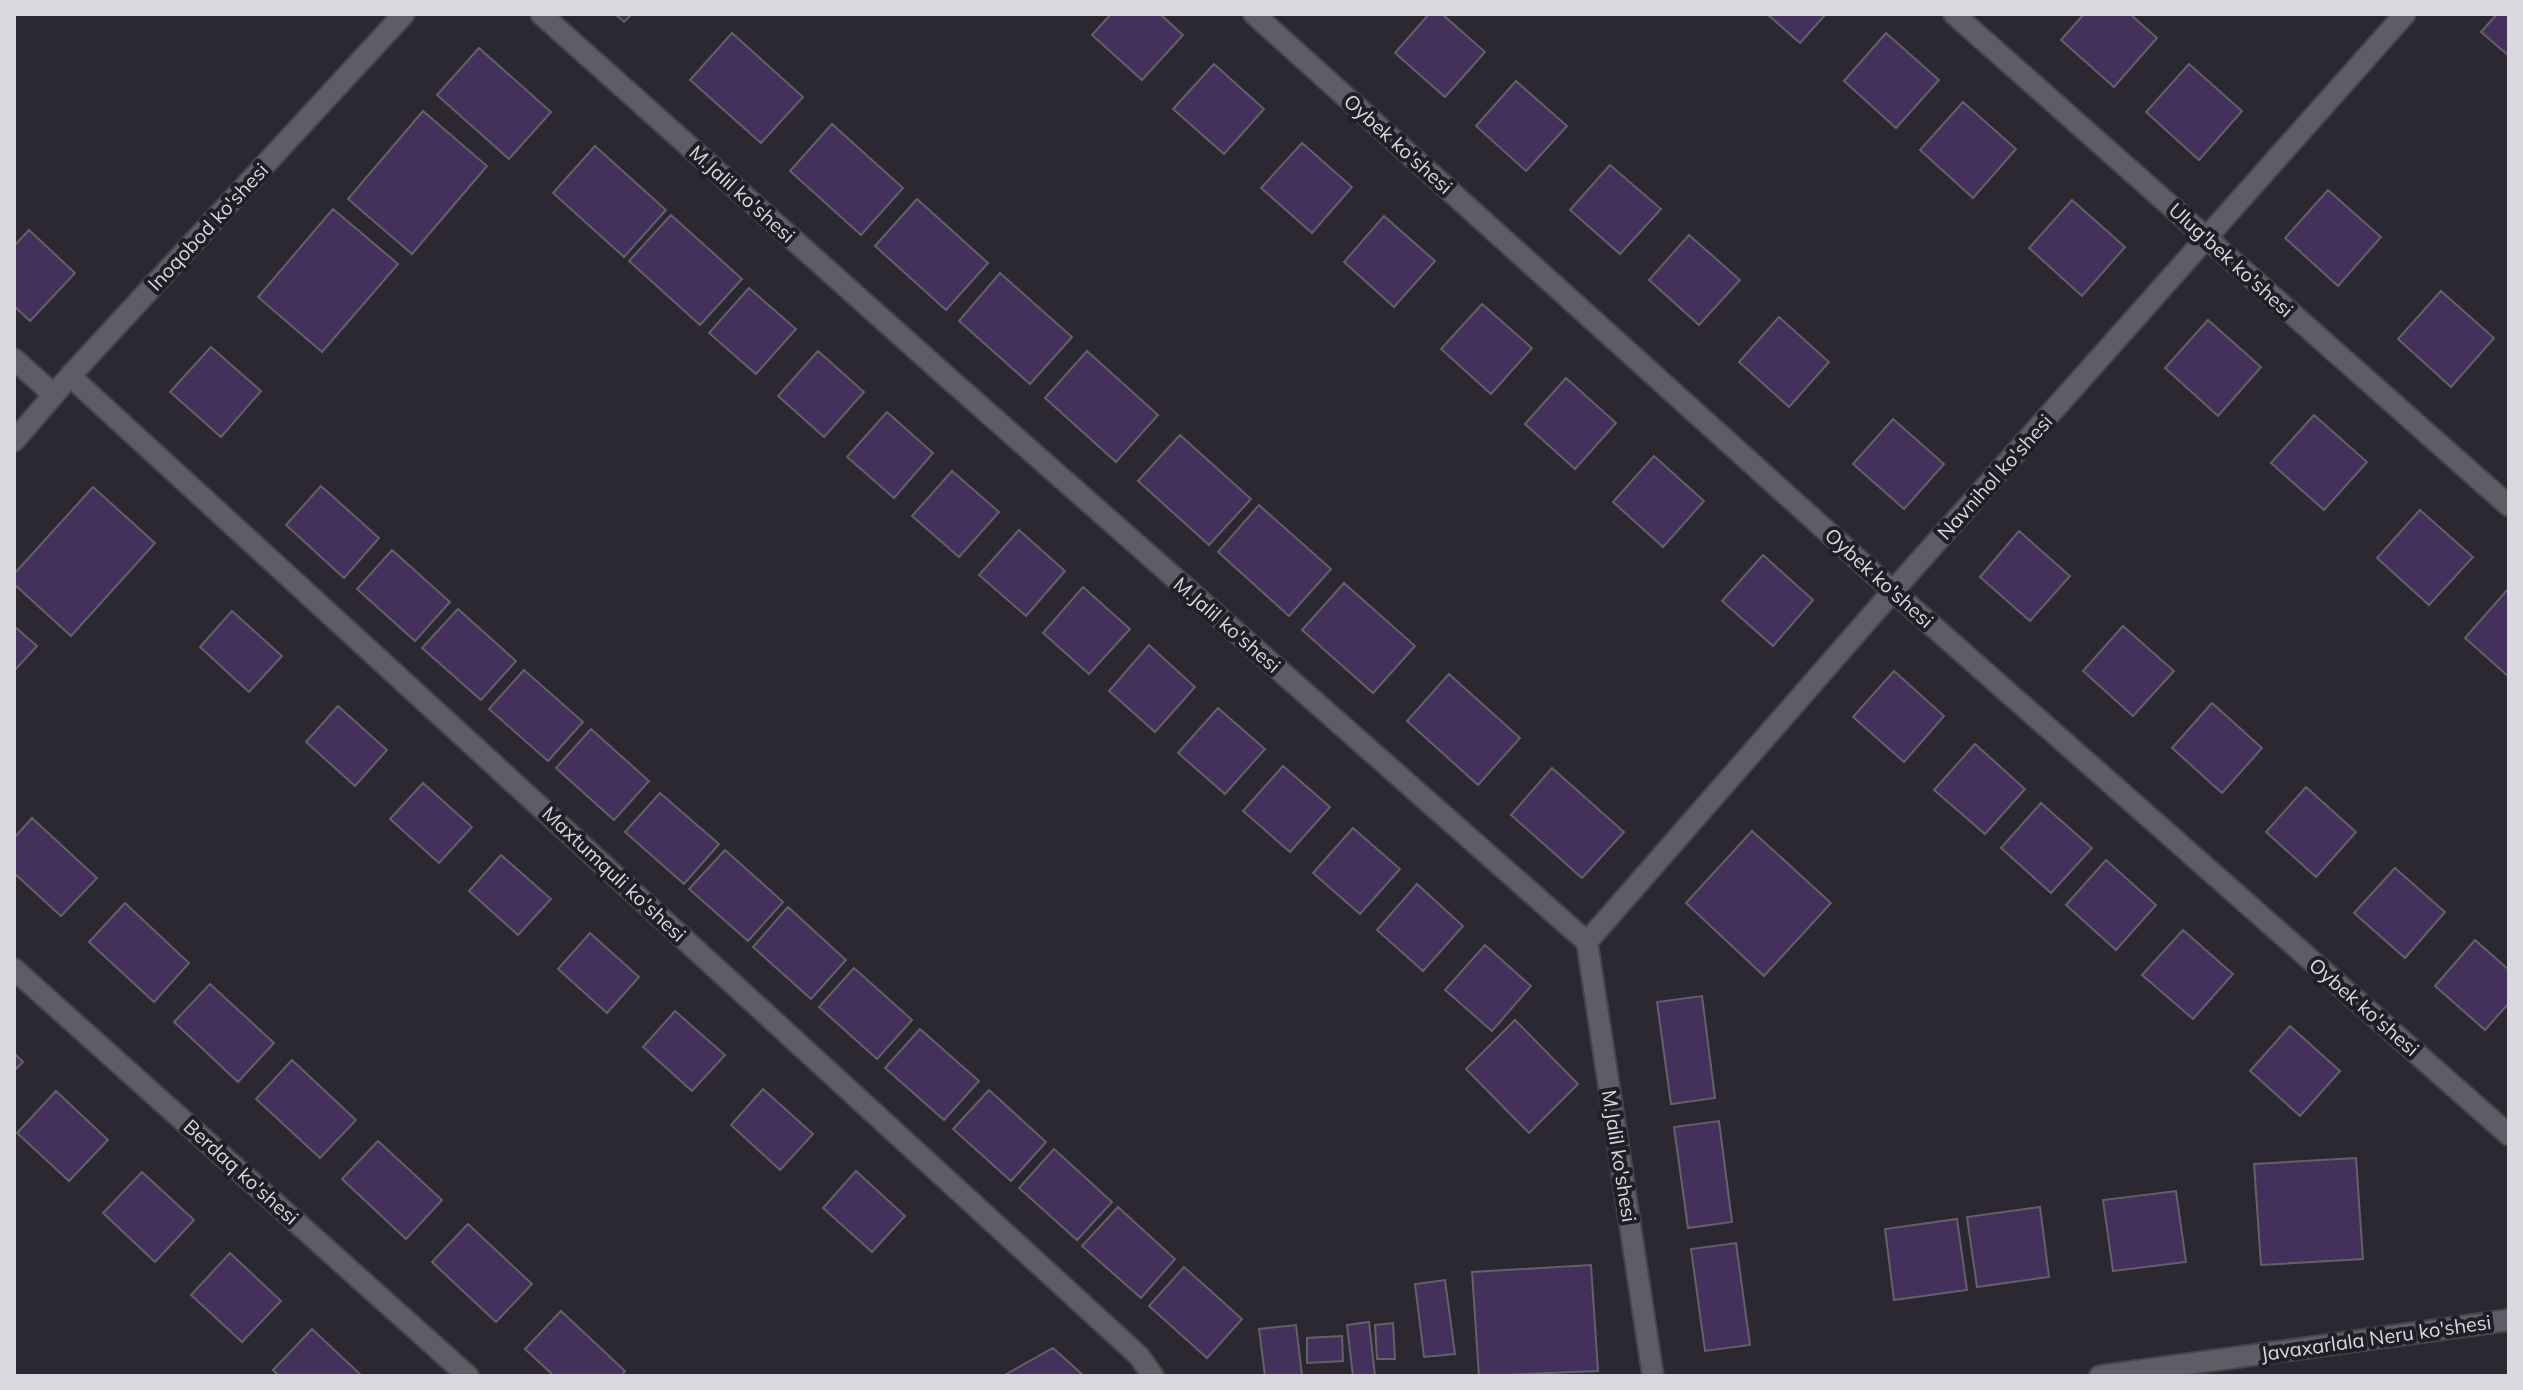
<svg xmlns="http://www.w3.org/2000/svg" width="2523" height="1390" font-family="Mulish,sans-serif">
<rect width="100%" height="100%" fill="#2b2831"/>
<path fill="#43315b" stroke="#64606a" stroke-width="2" d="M615 14H632L624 22Z
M1111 14H1160L1183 35 1142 80 1092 35Z
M1429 14H1442L1485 52 1445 97 1395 53Z
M1767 14H1826L1800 43Z
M2084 14H2130L2157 38 2114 87 2061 40Z
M2497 14H2509V56L2481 32Z
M732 33 803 97 761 143 690 80Z
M1886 33 1939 80 1896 128 1844 81Z
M479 48 551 112 509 159 437 95Z
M1214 64 1264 109 1224 154 1173 109Z
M2189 64 2242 111 2199 160 2146 112Z
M1516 81 1567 126 1526 171 1476 126Z
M1963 102 2016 149 1973 198 1920 150Z
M423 111 487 166 412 254 348 199Z
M832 124 903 188 861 235 790 171Z
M1302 143 1352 187 1312 233 1261 188Z
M595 146 666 210 624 257 553 193Z
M1610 165 1661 209 1620 254 1570 210Z
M2328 190 2381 237 2338 286 2285 238Z
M917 199 988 263 946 310 875 246Z
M2072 200 2125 247 2082 296 2029 248Z
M333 209 398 264 322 352 258 297Z
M671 215 742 279 700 325 629 261Z
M1384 216 1435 261 1394 307 1344 262Z
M29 230 75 273 30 321 14 306V246Z
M1689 235 1740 280 1699 325 1649 280Z
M1000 273 1072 337 1030 384 959 321Z
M749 288 796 329 756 374 709 333Z
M2441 291 2494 338 2451 387 2398 339Z
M1482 304 1532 348 1491 394 1441 349Z
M1779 317 1829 362 1789 407 1739 362Z
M2208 320 2261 367 2218 416 2165 368Z
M211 347 261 391 221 437 170 392Z
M818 351 864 392 824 437 778 396Z
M1087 351 1158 415 1116 462 1045 398Z
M1566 378 1616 423 1575 469 1525 424Z
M887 412 933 453 894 498 847 457Z
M2314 415 2367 462 2324 510 2271 463Z
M1893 419 1944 464 1904 509 1853 464Z
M1180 435 1251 499 1209 545 1138 481Z
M1654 456 1704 501 1663 547 1613 502Z
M952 471 999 512 959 557 912 516Z
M321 486 379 538 344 578 286 525Z
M93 487 155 543 71 636 14 584V574Z
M1259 505 1331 569 1289 616 1218 552Z
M2420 510 2473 557 2429 605 2377 558Z
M1019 530 1065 571 1026 616 979 575Z
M2019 531 2070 576 2030 621 1980 577Z
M392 550 450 602 415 641 357 589Z
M1763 555 1813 600 1773 646 1722 601Z
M1344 583 1415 646 1373 693 1302 630Z
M1083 587 1130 629 1089 674 1043 633Z
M2508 589 2509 590V677L2465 638Z
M458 609 516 661 481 700 422 648Z
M232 611 282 656 249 692 200 647Z
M14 626 37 646 14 671Z
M2123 626 2174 671 2133 716 2083 671Z
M1149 645 1195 687 1155 732 1109 691Z
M524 670 583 722 548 761 489 709Z
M1894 671 1944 716 1904 762 1853 717Z
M1449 674 1520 738 1478 785 1407 721Z
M2212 703 2262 748 2222 793 2172 748Z
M338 706 387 750 355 786 306 742Z
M1218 708 1265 749 1225 794 1178 753Z
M591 729 649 781 614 820 556 768Z
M1975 744 2025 789 1985 834 1934 790Z
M1283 766 1330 807 1290 852 1243 811Z
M1552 768 1624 832 1582 878 1511 815Z
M423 783 472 827 439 863 390 819Z
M2306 787 2356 832 2316 877 2266 832Z
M660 793 719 844 684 884 625 832Z
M2041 803 2092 848 2051 893 2001 848Z
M32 818 97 878 61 916 14 873V838Z
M1353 828 1400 869 1360 914 1313 873Z
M1752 831 1831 903 1764 976 1686 903Z
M725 850 783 902 748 941 689 889Z
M501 855 551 899 518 935 469 891Z
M2106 860 2156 905 2116 950 2066 905Z
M2395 868 2445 912 2405 958 2354 913Z
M1417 884 1463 926 1423 971 1377 930Z
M125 903 189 963 154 1002 89 942Z
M788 907 846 960 811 999 753 947Z
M2183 930 2233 974 2193 1019 2142 975Z
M590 933 639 977 607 1013 558 969Z
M2475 940 2509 970V1003L2485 1030 2435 986Z
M1485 945 1531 986 1492 1031 1445 990Z
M854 968 912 1020 877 1059 819 1007Z
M210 984 274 1043 238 1082 174 1022Z
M1702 996 1715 1098 1671 1104 1657 1002Z
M675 1011 725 1055 692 1091 643 1047Z
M1515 1020 1578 1084 1529 1133 1466 1069Z
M2290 1026 2340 1071 2300 1116 2250 1071Z
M920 1029 979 1081 944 1120 885 1068Z
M14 1053 23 1062 14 1071Z
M292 1060 356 1120 320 1158 256 1099Z
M763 1089 813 1134 780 1170 731 1125Z
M989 1090 1046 1142 1011 1181 953 1129Z
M56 1091 108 1140 69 1181 17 1133Z
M1719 1121 1732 1222 1688 1228 1674 1127Z
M378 1141 442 1200 406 1239 342 1179Z
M1054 1149 1112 1202 1077 1240 1019 1188Z
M2356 1158 2363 1259 2261 1265 2254 1164Z
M856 1171 905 1216 872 1252 823 1208Z
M142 1172 194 1220 155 1262 103 1213Z
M2176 1191 2186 1262 2113 1271 2103 1200Z
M1118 1207 1175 1259 1141 1298 1082 1246Z
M2040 1207 2049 1277 1977 1287 1967 1217Z
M1957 1219 1967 1290 1894 1300 1885 1229Z
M468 1224 532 1284 496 1322 432 1262Z
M1736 1243 1750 1345 1705 1351 1691 1249Z
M230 1253 281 1301 242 1342 191 1295Z
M1591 1265 1598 1371 1479 1376 1472 1272Z
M1184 1267 1242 1319 1207 1358 1149 1306Z
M1445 1280 1455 1354 1424 1357 1415 1284Z
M561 1311 625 1371 621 1376H554L525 1349Z
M1369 1322 1375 1376H1353L1347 1325Z
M1393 1323 1395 1359H1377L1375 1325Z
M1296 1325 1302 1376H1265L1259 1329Z
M312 1329 362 1376H279L273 1370Z
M1342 1336 1343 1361 1307 1363V1338Z
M1053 1348 1084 1376H1003Z"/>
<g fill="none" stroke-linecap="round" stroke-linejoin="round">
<g stroke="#47454c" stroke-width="24">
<path id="minor" d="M541 14 946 376 1587 942 1653 1376
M1254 14 1893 591 2509 1135
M1954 14 2509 506
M14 359 54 395
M70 376 1139 1356 1153 1376
M14 441 70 376 404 14
M1587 942 1893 591 2405 14
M14 969 468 1376"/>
</g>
<g stroke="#47454c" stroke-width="24">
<path id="tertiary" d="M2100 1376 2509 1320"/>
</g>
<use href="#minor" stroke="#605c66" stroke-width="20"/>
<use href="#tertiary" stroke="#605c66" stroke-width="20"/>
</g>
<g text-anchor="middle" stroke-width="8" stroke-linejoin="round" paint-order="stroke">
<g font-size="20" fill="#dad8de" stroke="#221e27">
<text transform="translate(1398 144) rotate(42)" y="7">Oybek ko'shesi</text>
<text transform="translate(742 194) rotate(42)" y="7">M.Jalil ko'shesi</text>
<text transform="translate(208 227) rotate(-47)" y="7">Inoqobod ko'shesi</text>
<text transform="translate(2231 260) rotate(42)" y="7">Ulug'bek ko'shesi</text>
<text transform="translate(1995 477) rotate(-48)" y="7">Navnihol ko'shesi</text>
<text transform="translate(1879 578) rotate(42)" y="7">Oybek ko'shesi</text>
<text transform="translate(1227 625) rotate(41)" y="7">M.Jalil ko'shesi</text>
<text transform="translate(614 874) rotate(43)" y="7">Maxtumquli ko'shesi</text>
<text transform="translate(2364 1007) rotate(41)" y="7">Oybek ko'shesi</text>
<text transform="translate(1619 1156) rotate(81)" y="7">M.Jalil ko'shesi</text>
<text transform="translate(241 1172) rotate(42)" y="7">Berdaq ko'shesi</text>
<text transform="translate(2376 1338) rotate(-8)" y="7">Javaxarlala Neru ko'shesi</text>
</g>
</g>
<rect width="2523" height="1390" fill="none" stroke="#dad8de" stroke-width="32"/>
</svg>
